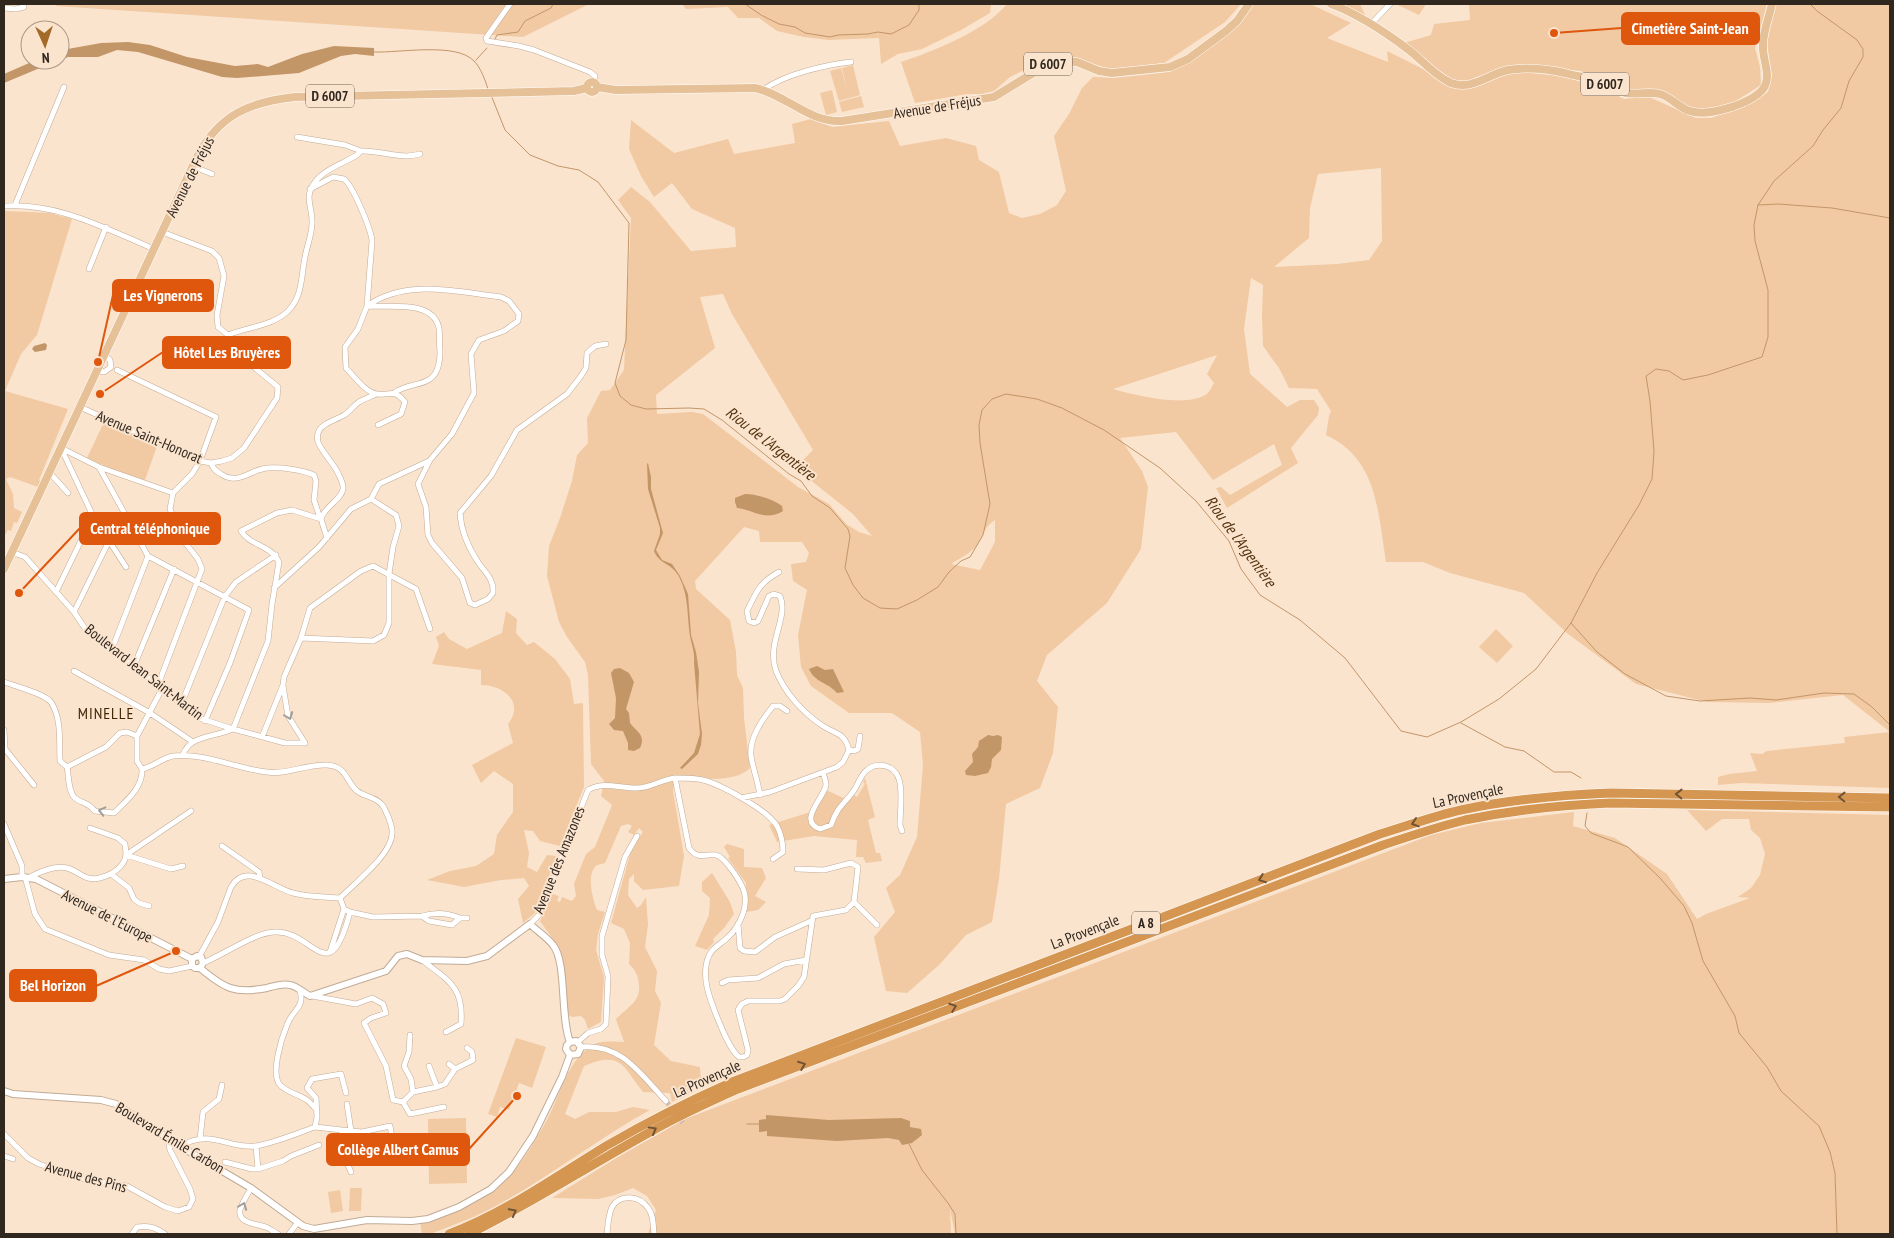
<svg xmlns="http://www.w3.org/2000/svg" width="1894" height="1238" font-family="'PT Sans Narrow',sans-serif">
<rect width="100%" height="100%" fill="#fbe4ce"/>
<path fill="#f1c9a2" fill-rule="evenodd" d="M57 4H589L523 37 56 6Z
M682 4H991L990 13 961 30 922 49 898 54 881 64 879 38 828 40 804 37 777 31 759 18H738L728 7 686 9Z
M1007 4H1241L1225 22 1164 63 1109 69 1069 56 1045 59 1010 77 994 91 982 94H967L915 103 901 62C934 51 985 31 1007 4Z
M1254 4H1310L1351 23 1327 38 1388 62 1387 51 1459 87 1501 75 1522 72 1560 76 1598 86 1624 99 1649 97 1696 118H1711L1744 107 1768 92 1772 75 1767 43 1776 4H1890V788L1741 783 1718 785V777L1729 774 1757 771 1750 753 1762 754 1767 751 1845 743 1844 737 1890 732 1843 695 1769 703 1707 702 1636 684 1568 634 1524 593 1450 573 1423 562H1386C1378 513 1378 459 1326 435L1329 416 1331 411 1317 389 1289 388 1279 368 1263 346 1262 316 1263 285 1251 278 1244 329 1250 374 1287 407 1300 400H1314L1319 408 1318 415 1291 448 1298 463 1227 508 1216 488 1221 487 1230 495 1282 465 1274 444 1213 480 1176 432 1120 438 1142 471 1148 487 1141 549 1107 603 1047 655 1037 681 1058 707 1053 753 1040 788 1006 804 999 879 992 922 966 935 939 965 907 993 886 991 874 937 895 912 886 888 900 875 917 837 923 765 920 732 892 713H849L811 686 801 667 798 635 807 590 793 581 791 564 806 562 809 553 802 542H760L759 531 744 527 695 581 696 589 730 620 736 652 737 675 743 688 744 718 750 768C732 785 698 777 675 776L673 791 684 856 679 886 643 890 634 881V874L629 879 628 895 637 908 641 905 646 897 648 925 645 947 657 971 655 991 661 1003 654 1045 671 1061 700 1067 701 1080 686 1087 689 1093 672 1102 670 1093 643 1092C622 1065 621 1051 584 1066L565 1114 575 1119 589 1112H616L633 1107 650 1110C595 1140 546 1180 490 1209 471 1219 450 1226 430 1234H422L420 1222C453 1213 485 1201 510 1175 524 1161 538 1136 548 1118 561 1093 568 1059 593 1045 601 1040 615 1042 624 1042L616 1019C627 1008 641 1001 639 985 638 975 636 971 629 964L630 943 624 929 611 923 632 847 643 832 639 828 634 835 628 832 632 826 628 824 621 826 605 863C601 864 596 865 594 868 587 879 593 900 597 910L605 912 598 934 596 950 604 977 601 1022 588 1029 585 1020 581 1016 572 1017 566 1013 563 961 560 949 540 921 552 894 559 896 557 901 560 902 562 897 572 901 576 896 574 884 586 854 595 847 612 805 601 796 603 788 635 791 634 786 607 785 591 764 588 675 585 662 567 637 559 622 547 576 549 546 560 518 572 481 577 455 588 443 587 418 601 391 610 390 624 370 631 218 618 200 631 187 650 202 691 251 736 247 735 228 692 209 672 183 654 197 641 176 629 149 631 120 674 153 728 139 734 154 795 143 792 124 811 119 832 127 889 121 900 146 946 138 976 146 979 160 999 172 1009 213 1022 218 1040 214 1057 205 1066 191 1054 136 1069 114 1082 88 1093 77 1114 78 1170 72 1195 57 1223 38 1240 23ZM1381 168 1382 241 1369 260 1337 264 1274 267 1309 238 1310 208 1318 174ZM723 294 732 314 813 450 797 466 804 475 853 514 872 536 859 532 846 524 829 504 798 487 703 414 692 412 657 414 656 395 715 348 700 297ZM1217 355 1207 374 1214 383C1212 386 1210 391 1208 393 1189 409 1134 395 1113 389ZM995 520V542L980 570 951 564C960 558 970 554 977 545 984 536 984 526 995 520Z
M1339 4H1360L1365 15Z
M1396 4H1426L1419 15Z
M1469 4H1767L1755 48 1760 67 1761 85 1731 104 1710 111 1691 109 1672 97 1632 90 1581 71 1534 66 1470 82H1458L1443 74 1404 43 1431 35 1434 24 1470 20Z
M853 65 860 95 839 101 830 71 841 68 847 89 842 68Z
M832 90 837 112 826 115 820 93Z
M861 96 864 107 842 112 839 102Z
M4 211 50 213 72 219 37 335 21 354 5 391 68 409 39 480 40 481 38 487 10 477 6 479 13 494 14 508 22 512 17 523 14 522 11 531 8 530 4 537Z
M104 422 157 446 145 480 114 470 87 458Z
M506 611 517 619 516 633 527 645 534 642 555 659 570 679 574 704 583 703 584 787 560 846 540 841 533 831 524 830 529 853 527 867 537 872 547 855 557 856 535 913 523 923 518 899 529 886 524 878 501 880 464 887 427 880 450 871 476 866 494 854 497 835 513 812V784L494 771 481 783 472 765 513 743 508 724C525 703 504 685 481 685V670L432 664 439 646 436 637 444 632 449 639 467 649 502 633Z
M1496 629 1513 646 1497 663 1479 647Z
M865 778 875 817 868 820 876 853H880L882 861 866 863 863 857H856L857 840 814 836 777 842 769 825 814 811 826 790 848 800 854 795 857 797 865 784 863 782Z
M1687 810 1890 815V1234H955L950 1209 951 1234H648L656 1210 647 1196 633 1188 615 1195 598 1199 552 1198 618 1157 685 1119 1431 835 1481 823 1574 812 1573 826 1615 838 1667 874 1697 919 1706 914 1750 898 1738 897 1751 888 1760 875 1765 854 1760 838 1751 830 1749 819H1722L1706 831Z
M727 844 744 849V867L762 868 766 878 755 896 766 902 758 910 746 912V883L728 858 730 857 724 847Z
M712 873 730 902 734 914 724 928 713 939 714 942 707 950 695 946 709 915 710 898 702 891V882Z
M516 1038 546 1047 532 1088 519 1083 509 1110 500 1107 497 1117 488 1114Z
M466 1118 467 1183 429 1184 428 1119Z
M350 1188H362L361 1211H349Z
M340 1190 343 1211 331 1213 328 1192Z"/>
<path fill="#c39668" d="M128 42 150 45 187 57 235 66 258 64 268 67 302 54 334 46 374 48V56L355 54 341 56 299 73 237 78 222 77 138 52 117 50 98 57H68L60 60V50H62L101 43Z
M36 60H59L4 83V74Z
M45 343 47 345 46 350 35 352 32 349 34 346Z
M648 463 651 477V489L663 533 656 550 662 560 672 564 680 576 688 594 691 635 696 652 699 672 698 703 702 734 701 745 698 754 682 769 680 768 694 753 700 734 694 663C695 653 692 646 690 636 687 616 689 594 678 575 671 563 659 564 654 551L660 534V528L648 489 647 464Z
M745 494C756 494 773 499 782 506L783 511C765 522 755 510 737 508L735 502V498Z
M817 666 825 670 833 669 844 692 837 693C829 683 814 682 809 669Z
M620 668 629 673 634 682 626 709 629 713 630 723C637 732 646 735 640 748L634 751 628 750V743L623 731 614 730 609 724 615 718 616 698 611 673 614 669Z
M988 735 993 736 998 735 1002 737 1001 750 992 759 991 767 988 773 975 776 966 775 965 771 973 762 972 754 978 747 979 741Z
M766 1115 829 1120 901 1118 910 1121V1127L921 1129 922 1135 912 1143 902 1145 899 1140 888 1138 837 1141 767 1136V1131L759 1132V1120L766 1119Z"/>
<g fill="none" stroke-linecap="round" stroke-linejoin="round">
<path stroke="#c39668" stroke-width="1" d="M745 4 761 15 779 24 795 27 805 33 830 37 838 35 868 34 878 32 891 34 909 25 919 10V4
M495 39 497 35 518 32 525 21 551 8 553 4
M374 52C400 53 456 42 474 61 481 68 485 80 488 89
M476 60 487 48
M491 95 505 130 530 155 558 166 579 170 598 182 629 223 626 340 615 383 620 396 631 405 646 409 689 408 704 409 722 420 789 474 801 481 812 496 830 508 848 529 850 536 845 568 853 585 863 598 880 608 897 609 917 600 938 587 949 572 961 561 970 557 983 535 990 504 980 443 979 425 982 410 992 399 1006 394 1037 399 1062 408 1104 430 1160 468 1196 501 1229 541 1241 569 1260 595 1300 620 1345 658 1401 731 1427 737 1461 722 1499 699 1536 669 1571 623 1597 573 1639 505 1652 479 1654 451 1650 401 1646 376 1656 369 1669 371 1683 380 1708 375 1762 357 1768 337V290L1755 241 1754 225 1758 205 1774 181 1813 146 1823 130 1841 108 1849 81 1863 57V49L1857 40 1817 11 1810 4
M1758 205 1778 204 1832 208 1890 218
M1571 623 1597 652 1625 674 1666 696 1700 701 1750 698 1776 700 1824 693 1854 694 1872 707 1890 725
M1461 723 1505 747 1524 751 1554 772H1571L1581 778
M1587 813 1585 826 1591 833 1628 847 1660 878 1684 906 1692 923 1703 961 1735 1016 1739 1033 1767 1067 1781 1091 1819 1126 1830 1152 1835 1173 1837 1234
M747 1124H759
M909 1144 922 1170 948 1203 955 1214 956 1234"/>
<path stroke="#d2beab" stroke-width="5" stroke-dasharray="5 2.5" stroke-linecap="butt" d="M666 1101 683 1123"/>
<g stroke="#c1ab96" stroke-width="6">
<path id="minor" d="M510 4 486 38 487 41 519 46 534 50 590 72 595 76 594 82
M4 8 16 9 24 7
M1371 24 1390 4
M763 90C785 74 825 65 851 62
M297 137 345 145 361 151
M192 166 212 174
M310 189 333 177 344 179C353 186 371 229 372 241L367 306C406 278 457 292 501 297L509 301 519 314 518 321 504 331 479 340 471 354 474 393 452 434 430 460 418 484 426 507 428 535 432 543 462 578 470 603 475 605 488 599 493 593C494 578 485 573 478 562 468 547 461 530 460 513L491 476 517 430 567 394 581 376 586 368 587 353 595 346 606 344
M15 205 64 87
M4 206C60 203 104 228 154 249
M89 269 106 227
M228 335C247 327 273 326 288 311 303 296 301 276 305 257 307 246 312 234 312 223 313 207 303 198 315 182 323 170 344 163 357 155L361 151C382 150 400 160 420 154
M117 370 216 417 200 461 192 474 173 493
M97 371 104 372 111 367 110 360 104 355
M80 407 200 461 211 463 222 461 232 458 244 448 277 398 278 387 249 363 228 335 218 327 217 315 224 276 219 258 212 251 162 232
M378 425 401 414 405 402C394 388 390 396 377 394 365 392 354 376 346 368L345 347 358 329 367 306C388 308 433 299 439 328 440 335 439 344 440 351 440 361 439 373 430 379 420 386 406 384 394 393
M61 448 99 467 173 493 170 509 183 540 198 559 202 569 158 685
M61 448 93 516 126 567
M211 463C213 469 216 471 221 474 239 486 250 469 268 468 282 467 302 470 314 475L316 481 314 500 320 518
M99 467 148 556 249 610 230 663 205 721
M49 472 68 493
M371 499 379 484 429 461
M321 519C324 507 342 499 343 489 344 483 339 476 337 471 333 464 319 447 318 442 314 424 333 422 344 415 350 412 353 406 359 402 364 399 370 397 376 394
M11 554H17L25 557 74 612 84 627 199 718 233 729 285 743H305
M274 588 319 547 351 509 371 499
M56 592 93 516
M74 612 109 541
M301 638 373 641 384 635 389 623V574L393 547 399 526 396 515 371 499
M112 649 148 556
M134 666 174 569
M74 671 150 713 193 742
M4 682C15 686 45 694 51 702 62 719 59 742 60 761L67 767 106 747 120 733 127 732 137 736V761L142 769C153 767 162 758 173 756 203 752 237 769 267 772 287 775 306 764 327 765 347 766 346 782 357 791 365 797 377 797 383 806 385 808 386 813 388 816 390 822 393 828 392 834 391 855 354 884 340 898
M283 686 288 716 305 743
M181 705 225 596 236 582 276 555
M4 730 5 749 34 785
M137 736 162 689
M262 737 283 685 284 677 301 638 310 608 361 571 373 566 416 589 430 629
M849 750 854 751 858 749 860 736
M183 755C189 735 216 737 233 729L268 641 272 604 279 562C270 544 250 546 241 531L277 513 292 510 321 519 327 538
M67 767C69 776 68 792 75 798 82 804 87 801 95 811L114 813C126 801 143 788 142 769
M823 773C824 776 826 781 826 785 824 798 797 821 820 829L831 825C837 808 842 806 852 793 858 786 860 775 867 770 878 761 894 765 899 779 903 791 900 812 900 825L902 831
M675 778 689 848C699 861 704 853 716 855 725 857 741 882 744 891 749 907 739 928 726 939 718 946 710 949 707 961 702 980 710 999 717 1017 722 1029 729 1048 739 1057H743L747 1055 748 1050 738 1010 742 1004 748 1001H780L785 999 798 986 804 977 813 916 846 910 854 902 858 867 851 863 824 870 797 869
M760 795C758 782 753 769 751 756 749 738 762 720 773 706H780L787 711
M741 798 770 792 837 767 843 762 849 750C844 732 837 735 823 726 803 713 785 693 776 671 766 643 789 618 780 596L774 594 769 596 758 621 754 623 749 621 747 611C757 591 759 583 779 572
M4 824 22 866V877
M222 846 259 872 260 878
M126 855 191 811
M126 855 171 869 183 866
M111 874 129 888 134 899 139 903 149 906
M25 877 35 914 45 929 109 955 144 960 159 969 169 971 192 966
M30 877C39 872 56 865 67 868 75 870 81 876 88 878 99 881 117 873 123 863 127 858 126 851 125 844L118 838 90 828
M854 902 877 925
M422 916C435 912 448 913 460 918
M530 924 539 915 588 790C603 781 619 788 636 788 650 789 663 778 677 778 685 778 695 778 703 780 720 784 769 811 777 826 781 834 783 843 783 852L773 859
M738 924 740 948 744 951 755 952 775 937 811 921
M330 952 344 909
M199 957 218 922 231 887C246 861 273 888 293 893 308 897 325 897 340 898L344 909 350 912
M422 960C449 981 464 987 461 1024L446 1032
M203 963C223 955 254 933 274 932 313 929 329 993 350 912L373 917 422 916 429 921 452 925 460 918H467
M722 983 728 980 758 978 784 964 806 960
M300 991C305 1008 292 1010 287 1025 282 1037 270 1074 280 1085 288 1093 298 1094 307 1100 310 1102 312 1105 315 1108
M312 996 356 1004 372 998 383 1004 386 1013 371 1018 364 1023 386 1066 393 1100 403 1102 413 1092 411 1079 404 1066 409 1052 410 1035
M578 1042 588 1033 601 1029 606 1024 608 976 602 955V936L625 857 637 836
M581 1047C622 1043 641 1075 666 1101
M449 1064 455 1069
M429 1066 437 1087
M413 1092 437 1087 445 1084 455 1069 473 1060 472 1052 467 1048
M403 1102 410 1114 444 1107
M315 1127 351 1131 347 1104
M342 1130 340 1147 351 1172
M351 1131 362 1132 390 1126 394 1148
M362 1132 373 1158
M4 1134 28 1158 39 1164 84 1179 127 1186 165 1207 178 1211 189 1207 193 1199 190 1189 170 1150 168 1138
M200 1139 203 1112 219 1099 222 1085
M179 1146C214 1128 226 1149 255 1146 272 1144 298 1133 315 1127L317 1117 316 1098 307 1088 312 1079 341 1074 346 1093
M4 1156 13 1159
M225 1162 252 1169H258L256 1146
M258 1169 283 1161 291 1156 319 1145
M251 1188C247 1195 242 1203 240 1210 237 1224 260 1224 268 1228 271 1230 275 1232 278 1234
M132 1234 137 1227C149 1225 156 1228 165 1234
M289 1234 298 1222
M607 1234C608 1225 608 1216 612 1207 620 1193 640 1196 648 1208 654 1215 653 1226 654 1234"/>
</g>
<g stroke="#c1ab96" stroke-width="8">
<path id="tertiary" d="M4 879 22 877 36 879 192 959
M192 959 197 956 201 957 203 963 200 968
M192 959V966L195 968H200
M200 968C225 989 235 994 267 988 274 986 283 983 290 985 297 986 304 993 310 996L386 971 398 956 407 954 422 960 467 961 487 956 530 924C537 931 547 937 553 945 567 962 560 1017 570 1042
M570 1042 576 1041 581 1047 578 1054 570 1055
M570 1042 567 1045 566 1049 570 1055
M4 1091 13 1094 101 1100 116 1104 178 1145 251 1188 303 1226 314 1229 367 1220 412 1221 428 1219 459 1207 491 1189 509 1172 533 1136 562 1077 570 1055"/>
</g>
<g stroke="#fff" stroke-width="9">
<path id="primary" d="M1331 4C1359 14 1385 32 1409 50 1422 60 1435 76 1451 83 1471 91 1489 74 1508 70 1527 67 1547 69 1565 73 1575 76 1585 77 1595 80 1605 83 1615 91 1626 93 1637 95 1649 91 1660 94 1671 97 1679 108 1690 111 1708 117 1751 104 1763 89 1772 77 1763 61 1763 48 1762 33 1769 18 1772 4
M587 87a5 5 0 1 1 10 0a5 5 0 1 1-10 0Z
M597 87 616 90 755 88C785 94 809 123 842 121L994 97 1043 67 1059 61 1077 62 1099 71 1112 73 1170 67 1188 59 1226 31 1237 21 1249 4
M4 569 197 157C219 115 249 102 295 97L574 91 587 88"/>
</g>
<g stroke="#fff" stroke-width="10">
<path id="motorway" d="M449 1234C505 1213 555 1177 606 1146 647 1122 689 1101 732 1082L1380 834C1407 826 1434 816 1461 810 1511 799 1561 795 1611 793L1890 798
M469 1234C532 1203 590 1165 652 1131 680 1115 709 1102 738 1089L1383 845C1410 836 1437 827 1465 820 1513 810 1561 805 1610 803L1890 807"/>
</g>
<use href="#minor" stroke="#fff" stroke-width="5"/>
<use href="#tertiary" stroke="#fff" stroke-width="6"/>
<use href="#primary" stroke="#e6c097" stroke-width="8"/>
<use href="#motorway" stroke="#d59652" stroke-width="9"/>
</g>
<defs><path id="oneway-chevron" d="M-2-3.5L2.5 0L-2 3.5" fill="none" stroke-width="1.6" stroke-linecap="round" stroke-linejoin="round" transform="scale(1.25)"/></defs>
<g stroke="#a29e9a">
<use href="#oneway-chevron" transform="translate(289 716) rotate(69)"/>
<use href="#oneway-chevron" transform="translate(102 811) rotate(-167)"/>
<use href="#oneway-chevron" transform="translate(243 1206) rotate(-69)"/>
</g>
<g stroke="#725333">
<use href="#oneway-chevron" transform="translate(1679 794) rotate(-179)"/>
<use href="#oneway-chevron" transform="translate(1842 797) rotate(-179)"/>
<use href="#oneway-chevron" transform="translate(1415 823) rotate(162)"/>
<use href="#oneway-chevron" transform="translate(1262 879) rotate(159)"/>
<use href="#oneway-chevron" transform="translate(953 1007) rotate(-21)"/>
<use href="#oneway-chevron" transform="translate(802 1065) rotate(-21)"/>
<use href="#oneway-chevron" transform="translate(653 1130) rotate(-29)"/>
<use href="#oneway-chevron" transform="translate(513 1212) rotate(-28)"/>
</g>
<g text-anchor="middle" stroke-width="4" stroke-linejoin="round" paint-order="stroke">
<g fill="#fbe4ce" stroke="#6d6054" stroke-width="1">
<rect x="1024" y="52.5" width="48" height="23" rx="4"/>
<rect x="1581" y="72.5" width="48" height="23" rx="4"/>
<rect x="306" y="84.5" width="48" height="23" rx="4"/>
<rect x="1132" y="911.5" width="28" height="23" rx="4"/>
</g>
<g font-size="14" font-weight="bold" fill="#30271f">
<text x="1048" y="69">D 6007</text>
<text x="1605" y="89">D 6007</text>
<text x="330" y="101">D 6007</text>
<text x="1146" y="928">A 8</text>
</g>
<g font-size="15" fill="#30271f" stroke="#fbe4ce">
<text transform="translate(937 107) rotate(-9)" y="5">Avenue de Fréjus</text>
<text transform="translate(190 177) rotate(-63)" y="5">Avenue de Fréjus</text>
<text transform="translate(149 437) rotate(23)" y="5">Avenue Saint-Honorat</text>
<text transform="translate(144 672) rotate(38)" y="5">Boulevard Jean Saint-Martin</text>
<text transform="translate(1468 796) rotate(-12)" y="5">La Provençale</text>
<text transform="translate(559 860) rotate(-68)" y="5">Avenue des Amazones</text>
<text transform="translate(107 916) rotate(27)" y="5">Avenue de l'Europe</text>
<text transform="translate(1085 932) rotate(-21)" y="5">La Provençale</text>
<text transform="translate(707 1079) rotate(-24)" y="5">La Provençale</text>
<text transform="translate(170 1138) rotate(31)" y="5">Boulevard Émile Carbon</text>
<text transform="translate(86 1177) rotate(15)" y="5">Avenue des Pins</text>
</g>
<g font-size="16" font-style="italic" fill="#543410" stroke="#fbe4ce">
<text transform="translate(771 443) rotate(38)" y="6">Riou de l'Argentière</text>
<text transform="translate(1241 541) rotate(54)" y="6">Riou de l'Argentière</text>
</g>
<g font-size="16" letter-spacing="1" fill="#402505" stroke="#fbe4ce">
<text x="106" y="719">MINELLE</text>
</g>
</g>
<path fill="none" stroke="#df560d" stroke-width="2" d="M1554 33L1622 28M98 362L113 295M100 394L163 352M19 593L80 528M176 951L96 986M517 1096L469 1149"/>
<g fill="#df560d" stroke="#fbe4ce" stroke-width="2">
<circle cx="1554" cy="33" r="5"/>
<circle cx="98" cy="362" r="5"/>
<circle cx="100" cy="394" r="5"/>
<circle cx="19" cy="593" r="5"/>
<circle cx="176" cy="951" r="5"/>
<circle cx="517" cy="1096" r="5"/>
</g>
<g fill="#df560d" stroke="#df560d" stroke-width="2">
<rect x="1622" y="13" width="137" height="31" rx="5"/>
<rect x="113" y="280" width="100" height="31" rx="5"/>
<rect x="163" y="337" width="127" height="31" rx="5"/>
<rect x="80" y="513" width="140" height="31" rx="5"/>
<rect x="10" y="970" width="86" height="31" rx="5"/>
<rect x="327" y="1134" width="142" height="31" rx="5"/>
</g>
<g font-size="16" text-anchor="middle" font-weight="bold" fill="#fff">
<text x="1690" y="34">Cimetière Saint-Jean</text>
<text x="163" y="301">Les Vignerons</text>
<text x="227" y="358">Hôtel Les Bruyères</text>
<text x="150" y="534">Central téléphonique</text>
<text x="53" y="991">Bel Horizon</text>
<text x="398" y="1155">Collège Albert Camus</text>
</g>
<rect width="1894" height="1238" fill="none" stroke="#30271f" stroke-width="10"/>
<g transform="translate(45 45) rotate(177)"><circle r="24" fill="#fbe4ce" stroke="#aa9888"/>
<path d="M0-4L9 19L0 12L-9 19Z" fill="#a36a28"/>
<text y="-8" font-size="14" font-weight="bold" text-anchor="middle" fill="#30271f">N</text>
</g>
</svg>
